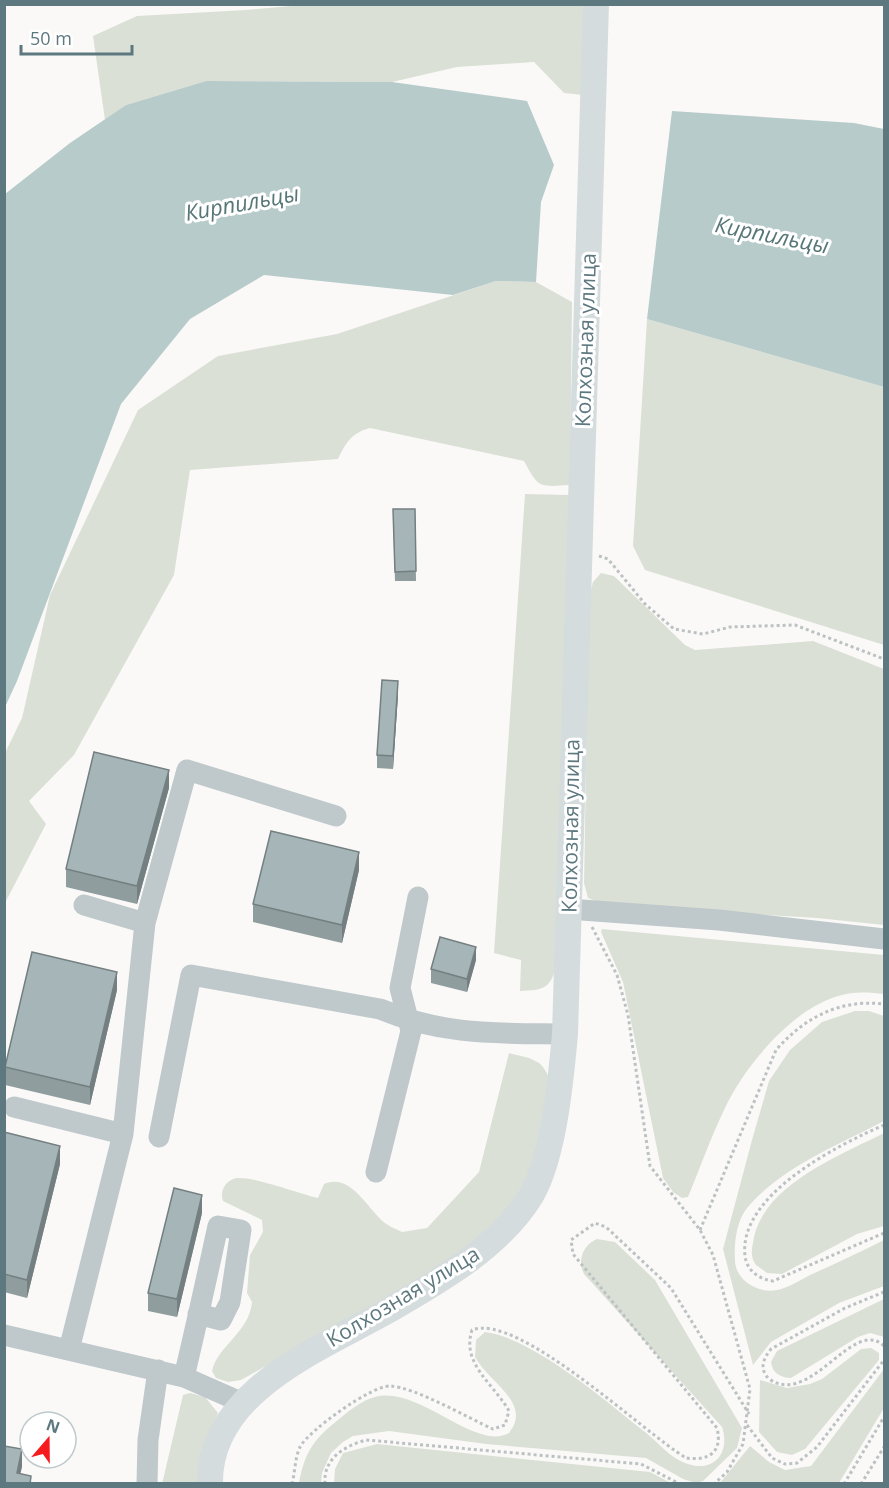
<svg xmlns="http://www.w3.org/2000/svg" width="889" height="1488" font-family="'Open Sans',sans-serif">
<rect width="100%" height="100%" fill="#faf9f7"/>
<path fill="#dbe0d6" d="M302 5H583V95L564 93 534 62 457 67 392 82 206 81 126 105 105 120 93 36 137 16 245 10Z
M496 281 536 282 572 302 570 485C538 487 539 488 524 461L370 428C351 433 346 443 338 459L190 470 174 575 74 755 29 801 46 824 5 903V753L22 718 50 595 138 410 218 356 337 334Z
M647 319 884 387V645L645 570 633 546Z
M525 494 569 495 556 967C550 989 543 990 520 991L521 960 494 953Z
M601 573 614 576 685 645 695 650 813 641 884 669V925L817 918 605 905 588 898 584 883 589 598 593 582Z
M602 929 884 955V994C868 992 851 991 835 997 791 1011 744 1067 725 1108 711 1137 700 1168 688 1197L682 1198 673 1192 663 1178 623 982 601 932Z
M855 1011H869L884 1016V1121C837 1146 783 1166 747 1208 736 1222 734 1244 735 1260 735 1280 758 1294 777 1290 788 1288 800 1280 810 1275 835 1264 860 1252 884 1240V1286L839 1303 771 1342 753 1365 723 1249 752 1140 769 1081 790 1050 822 1022Z
M509 1053C528 1058 542 1058 549 1078L545 1123 527 1178 509 1207 479 1241 386 1298 241 1380 228 1382 216 1378 212 1371C218 1345 249 1333 252 1302L247 1293 250 1255 263 1232 262 1220 223 1201C219 1190 227 1178 239 1178 258 1178 298 1193 318 1198L324 1184C351 1172 368 1210 385 1223 390 1227 397 1229 402 1232L427 1228 479 1172Z
M884 1133V1226L857 1234 782 1274 767 1273 756 1265C751 1258 751 1251 753 1243 760 1186 839 1156 884 1133Z
M597 1239 615 1242 655 1280 742 1428 737 1448 703 1481 696 1483 683 1479 646 1458 486 1444 389 1431 353 1436 343 1442 331 1453 322 1473 321 1483H299C305 1451 314 1439 339 1419 349 1411 362 1400 375 1397 419 1385 475 1452 509 1433 533 1403 488 1382 475 1357L476 1340 485 1332C533 1338 607 1402 645 1432 658 1442 669 1457 685 1463 712 1474 731 1454 722 1427L584 1274C577 1260 583 1245 597 1239Z
M884 1299V1337L870 1333 858 1337 791 1378C781 1378 772 1373 771 1362L777 1351Z
M871 1348 879 1353V1360L805 1449 792 1455 777 1452 759 1432 760 1380 787 1388 810 1384 822 1379 861 1349Z
M884 1369V1408L839 1483H720L750 1446 769 1462 785 1470 811 1466Z
M190 1393 205 1397 218 1413 204 1444 199 1483 162 1484 183 1395Z
M377 1444 650 1472 671 1483H334L335 1469 343 1453Z"/>
<path fill="#b7cbcb" d="M206 81 392 82 527 101 554 165 541 202 536 282 496 281 453 295 264 275 190 319 121 404 17 681 5 707V194L70 143 126 105Z
M672 111 854 123 884 129V387L647 319Z"/>
<g fill="none" stroke-linecap="round" stroke-linejoin="round">
<path stroke="#bcc2c3" stroke-width="3" stroke-dasharray="3 3" stroke-linecap="butt" d="M599 556 608 559 645 604 674 629 703 634 730 627 795 625 884 659
M592 927 617 975 628 1015 650 1166 700 1230 713 1255 750 1389 743 1444 727 1472 714 1484
M884 1125C838 1145 738 1195 745 1256 747 1271 759 1279 773 1281L884 1233
M700 1230 776 1050C805 1017 840 999 884 1004
M884 1292 845 1308 771 1349C763 1359 759 1369 769 1379 811 1408 853 1316 884 1346
M747 1425 772 1458 785 1464 797 1463 817 1447 884 1360
M292 1484C295 1473 295 1457 300 1447 308 1431 372 1385 390 1386 415 1387 468 1418 493 1429L505 1425 509 1411C494 1384 461 1364 472 1330 518 1312 643 1432 686 1458 708 1461 723 1453 717 1428L573 1254 571 1240 595 1223 606 1227 671 1288 749 1414
M325 1484C323 1458 345 1446 366 1440L641 1464 680 1484
M844 1484 884 1417
M861 1484 884 1447"/>
<path stroke="#bfc8ca" stroke-width="21" d="M84 905 145 923
M568 909 719 920 884 939
M14 1107 123 1134
M159 1137 191 975 380 1009C445 1036 496 1033 565 1034
M376 1172 411 1031 400 988 418 897
M4 1335 184 1377 243 1403
M69 1350 123 1134 145 923 187 770 336 816
M184 1377C196 1327 207 1276 218 1226L241 1230 230 1302 221 1320 198 1314
M147 1484 148 1440 158 1370"/>
<path stroke="#d5dcde" stroke-width="26" d="M210 1484C208 1391 322 1348 389 1310 441 1280 501 1246 532 1194 554 1156 561 1078 565 1034L596 4"/>
</g>
<path fill="#8f9d9e" d="M415 509 416 581H395L393 518Z
M398 695 393 769 377 768V755Z
M169 788 137 904 66 887V869Z
M359 870 342 943 253 922V904Z
M476 960 467 992 431 983V969Z
M117 990 90 1105 5 1085V1067Z
M4 1132 60 1164 27 1298 4 1292Z
M202 1213 177 1317 148 1311V1293Z"/>
<path fill="#747f81" d="M398 681V695L393 769V756Z
M169 770V788L137 904V886Z
M359 852V870L342 943V925Z
M476 947V960L467 992V979Z
M117 972V990L90 1105V1087Z
M60 1146V1164L27 1298V1280Z
M202 1195V1213L177 1317V1299Z
M22 1449V1467L18 1484 17 1473Z"/>
<path fill="#a6b6b8" stroke="#747f81" stroke-width="1.5" d="M393 509H415L416 571 395 572Z
M382 680 398 681 393 756 377 755Z
M94 752 169 770 137 886 66 869Z
M271 831 359 852 342 925 253 904Z
M440 937 476 947 467 979 431 969Z
M32 952 117 972 90 1087 5 1067Z
M4 1132 60 1146 27 1280 4 1274Z
M174 1188 202 1195 177 1299 148 1293Z
M4 1446 22 1449 17 1473 31 1476 30 1484H4Z"/>
<g text-anchor="middle" stroke-width="6" stroke-linejoin="round" paint-order="stroke">
<g font-size="21" fill="#5d787f" stroke="#fff">
<text transform="translate(586 340) rotate(-88)" y="7">Колхозная улица</text>
<text transform="translate(571 826) rotate(-89)" y="7">Колхозная улица</text>
<text transform="translate(403 1297) rotate(-31)" y="7">Колхозная улица</text>
</g>
<g font-size="22" font-style="italic" fill="#577677" stroke="#fff">
<text transform="translate(242 203) rotate(-10)" y="8">Кирпильцы</text>
<text transform="translate(772 235) rotate(11)" y="8">Кирпильцы</text>
</g>
</g>
<rect width="889" height="1488" fill="none" stroke="#5d787f" stroke-width="12"/>
<g transform="translate(48 1440) rotate(20)"><circle r="28" fill="#ffffff" stroke="#bec9cc" stroke-width="1.5"/>
<path d="M0-4.5L10 22L0 15L-10 22Z" fill="#f61b1f"/>
<text y="-9" font-size="16" font-weight="bold" text-anchor="middle" fill="#5d787f">N</text>
</g>
<path d="M21 45v9h111v-9" fill="none" stroke="#5d787f" stroke-width="3"/>
<text x="30" y="45" font-size="18" fill="#5d787f" stroke="#ffffff" stroke-width="4.5" paint-order="stroke">50 m</text>
</svg>
